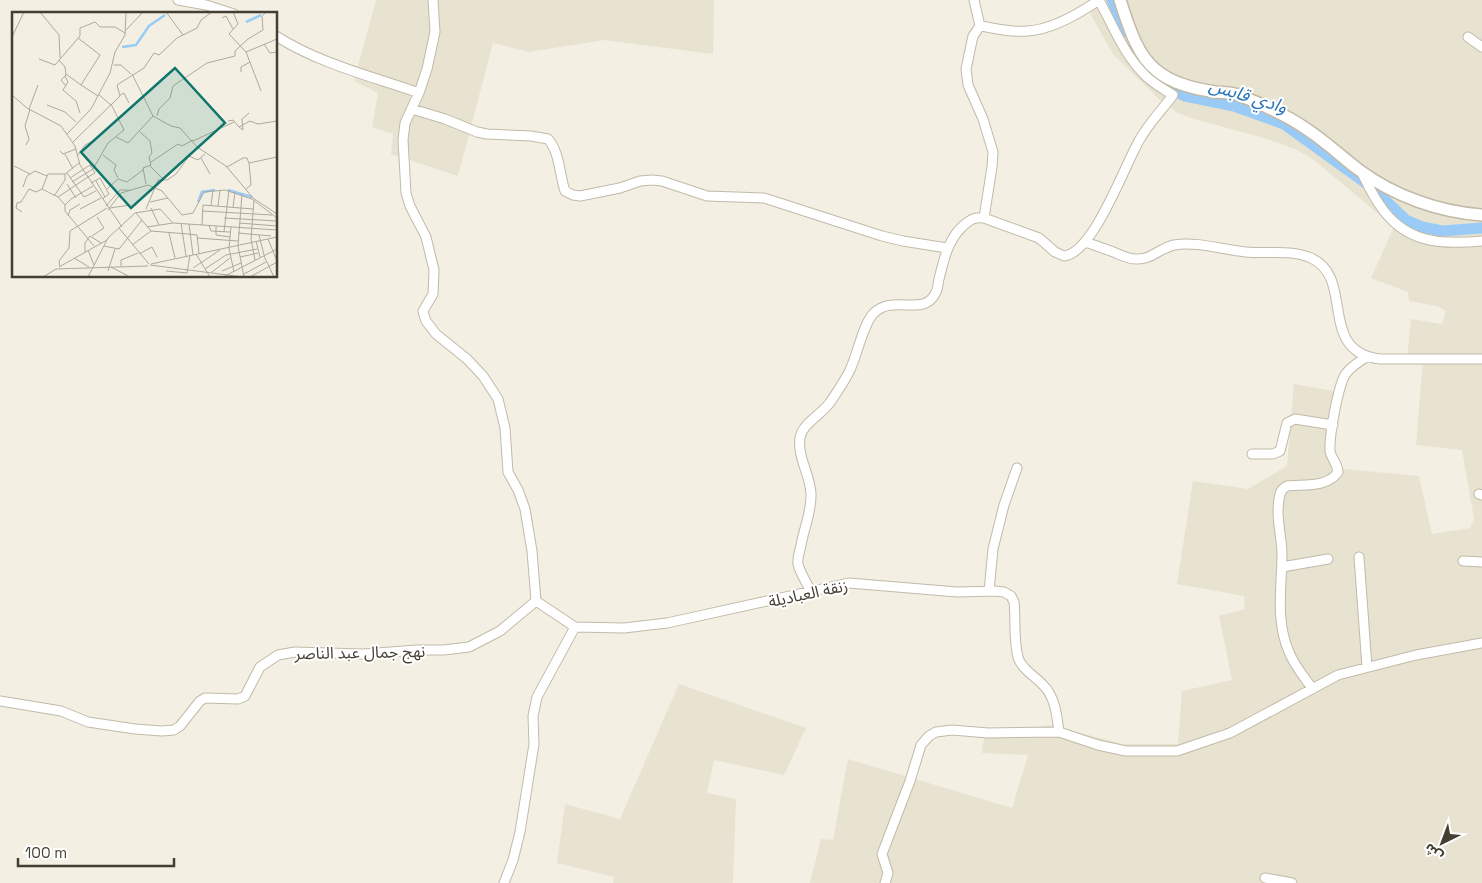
<svg xmlns="http://www.w3.org/2000/svg" width="1482" height="883" font-family="'Space Grotesk','Noto Sans Arabic',sans-serif">
<rect width="100%" height="100%" fill="#f3efe3"/>
<path fill="#e8e2d1" d="M376 0H714L713 54 604 40 529 52 493 43 458 176 391 154 393 134 372 127 378 93 354 81Z
M1088 0H1482V883H810L821 839 833 840 848 759 1012 808 1028 755 982 753 985 729H1022L1050 725 1123 744H1178L1182 691 1232 680 1219 616 1245 609 1244 596 1177 584 1193 481 1248 489 1287 466 1294 384 1334 391 1333 468 1419 476 1432 534 1470 528 1474 519 1462 450 1416 445 1423 359 1407 356 1411 319 1442 324 1446 311 1437 306 1409 301 1408 292 1371 278 1394 227 1314 160 1297 150 1267 139 1191 118 1176 112 1160 100 1113 54 1092 17Z
M679 684 806 728 784 775 714 760 707 793 736 799 733 883H613L614 877 557 863 565 804 620 819Z"/>
<g fill="none" stroke-linecap="round" stroke-linejoin="round">
<path stroke="#9acbf6" stroke-width="11" d="M1112 0 1126 32
M1134 49 1144 68 1163 85 1185 96 1234 106 1284 124 1370 186 1406 220 1422 227 1442 231 1482 228"/>
<g stroke="#c2baa8" stroke-width="11">
<path id="minor" d="M178 0 206 5 234 14
M433 0 435 32 427 69 419 93 405 123 403 140 406 193 410 206 426 237 434 270 433 294 423 311 424 315 426 321 436 334 467 359 483 376 498 399 505 428 508 472 518 490 525 509 532 551 536 601 575 627 537 697 533 716 534 744 520 832 513 860 504 883
M974 0 980 26C995 28 1011 33 1027 31 1051 30 1080 13 1099 0
M980 26 973 36 966 69 968 85 983 119 993 152 992 167 984 218
M276 36C320 64 371 76 419 93
M1468 37 1482 47
M412 109 445 119 477 132 487 134 531 136 548 139C560 153 559 173 565 191L573 195 580 196 620 188 640 181 652 180 662 181 707 196 764 198 882 236 903 241 947 248
M1362 173C1367 183 1372 194 1379 204 1404 243 1440 245 1482 241
M1085 242C1094 245 1102 248 1111 251 1119 254 1126 259 1136 259 1151 260 1160 248 1174 245 1196 241 1224 250 1246 252 1268 254 1290 249 1311 258 1356 278 1316 351 1380 359H1482
M1252 454H1273L1280 451 1287 423 1295 419 1333 425
M1479 494 1482 495
M1359 557 1367 667
M1463 561 1482 562
M1282 567 1328 559
M989 591 993 549 1004 505 1017 468
M811 592C807 583 800 573 798 564 797 558 800 551 801 545 804 528 812 511 811 493 810 475 797 456 800 438 802 423 822 415 831 401 837 392 844 382 849 372 857 357 863 323 874 313 893 294 923 317 935 294 938 290 938 283 939 279 944 259 948 239 964 225 971 219 975 217 984 218L1039 238 1055 252 1064 256C1094 253 1125 164 1140 139 1149 123 1162 110 1173 95 1162 88 1150 82 1142 72 1123 52 1112 24 1099 0
M575 627 624 628 667 623 849 583 957 592 995 591 1004 592 1011 596 1014 602C1016 619 1013 644 1019 660 1024 671 1035 676 1043 685 1055 696 1057 716 1059 732
M1312 688C1304 677 1294 665 1289 652 1275 620 1282 586 1282 552 1281 533 1275 513 1280 494 1281 490 1283 488 1287 486 1304 484 1327 488 1338 472 1337 461 1331 459 1330 451 1329 436 1338 387 1345 375 1350 367 1359 362 1366 357
M0 701 61 711 88 722 135 729 162 731 174 730 180 726 200 701 205 698 238 699 245 696 260 667 278 655 295 652 363 654 417 650H444L469 647 500 631 536 601
M1265 878 1292 883
M885 883 888 873 882 854 910 781 921 745 929 736 936 732 952 730 988 733 1059 732 1098 745 1126 751H1177L1230 733 1338 675 1416 655 1482 643"/>
</g>
<g stroke="#c2baa8" stroke-width="14">
<path id="tertiary" d="M1120 0C1128 24 1136 54 1156 70 1172 84 1195 89 1215 92 1224 93 1233 92 1241 96 1264 105 1288 116 1308 130 1326 142 1342 157 1359 170 1394 196 1439 212 1482 215"/>
</g>
<use href="#minor" stroke="#fff" stroke-width="9"/>
<use href="#tertiary" stroke="#fff" stroke-width="11"/>
</g>
<g text-anchor="middle" stroke-width="4" stroke-linejoin="round" paint-order="stroke">
<g font-size="16" fill="#453f33" stroke="#fff">
<text transform="translate(808 593) rotate(-12)" y="6">زنقة العباديلة</text>
<text transform="translate(360 652) rotate(-1)" y="6">نهج جمال عبد الناصر</text>
</g>
<g font-size="18" font-style="italic" fill="#2473b9" stroke="#fff">
<text transform="translate(1248 96) rotate(17)" y="6">وادي قابس</text>
</g>
</g>
<g transform="translate(12 12)">
<rect width="265" height="265" fill="#f3efe3"/>
<path fill="none" stroke="#9acbf6" stroke-width="2.5" d="M234 10 249 3M110 35 124 33 137 14 153 3M216 178 240 185M186 190 190 180 203 178"/>
<path fill="none" stroke="#ada99d" stroke-width="1" d="M28 0 47 23 48 46M154 0 171 23M221 0 226 12 217 22 234 40 265 27M210 6 214 4 221 17M114 18 131 0M0 25 12 0M66 26 88 43 69 73 86 84M252 32 258 41 265 40M234 40 249 79M27 47 43 53 68 24V16L83 10 88 15H103L113 21M47 48 53 55 54 63 49 68 54 74M102 53H109L119 62M229 60V55L238 50M54 62 69 73M120 62 141 104 159 114 168 116 185 135 214 154 241 186 265 202M53 64 56 70 51 78 64 89 68 101M0 83 15 96 49 114 63 134 68 153 110 215M87 83 99 93M108 83 112 81 117 91M35 93 53 100 64 110M17 97 26 73M145 104 147 97 158 86 161 74 195 51 223 44V39L236 27 251 18 250 4 254 0M216 109 221 108 227 115 238 109 246 112 265 109M227 115 231 118 230 107 237 101M128 120 138 129 140 141 137 145 139 153 131 156 134 172M55 122 79 97 98 61 103 40 113 23 114 0M104 125 116 131 141 104M181 129 222 110M61 130 108 84 105 73 132 56 142 41 147 43 165 26 185 16 189 8 200 0M14 133 17 127 13 114 18 97M48 139 51 142 64 137M53 142 61 157M66 143 73 133 83 128M91 143 104 153 102 158 106 166M189 146 198 162M139 150 166 132 170 134 181 128M2 154 18 162M138 154 150 166M215 155 231 146H235L237 151 265 145M55 161 72 185 84 179M58 166 78 153 83 161 76 165M84 169 93 185M60 170 81 157 96 131 112 118 99 92M79 171 88 166 97 182 90 187M55 172 64 186M11 175 15 164 23 159 35 164M95 177 106 167 115 170 131 158M234 177 239 173 237 151M230 182 226 234 232 265M42 184 53 168V162M46 185 76 165M242 188 239 227 243 248M138 190 156 186M53 193 46 185 30 177 36 162H53L67 151M199 193 201 178M94 194 108 178H117M206 194 208 178M221 195 223 180M98 196 118 193M139 196 147 213M68 197 89 186M134 197 146 168H155L164 162 177 144 186 148 193 142M96 198 109 181 136 173 150 179 170 203 181 201 192 180 213 178 240 187 265 206M53 199 82 234M53 199V193L59 187 81 174M190 199 260 203M10 200 4 196 5 191 9 190 17 177 24 180 30 177M124 201 139 219M56 204 58 198 68 192M212 206 265 209M169 211 174 244M227 211 265 214M177 212 181 243M190 213 191 193 241 197M197 213 199 219 218 220M204 214V223L218 225M135 215 161 211 265 218M219 215 217 236 222 260M107 216 137 252M139 219 176 222M212 220 217 178M157 221 163 246M226 221 259 224M176 222 185 223 187 242M247 223 252 243M80 224 92 216 85 205M185 226 226 229M256 227 265 249M244 229 248 245M120 233 139 219M92 234 107 237 130 208M76 238 82 253M73 240V231L78 224 89 231M127 242 140 235 145 245M184 242 198 265M252 244 262 265M228 245 246 241M62 246 77 255M139 252 265 225M138 253 231 265M109 254V248L126 241M47 255 95 228M48 255 47 249 57 236 58 219 95 196M99 255 118 265M181 256 208 238M193 257 214 243 245 237M96 259 103 237M154 259 175 261 178 243M210 259 229 251M200 260 218 246M232 262 254 250M31 265 44 257 136 254M76 265 96 226 123 201 148 197 161 211M211 265 265 237M238 265 265 250"/>
<path fill="#0f766e" fill-opacity="0.15" stroke="#0f766e" stroke-width="2.5" d="M163 56 213 111 119 196 69 140Z"/>
<rect width="265" height="265" fill="none" stroke="#453f33" stroke-width="2.5"/>
</g>
<g transform="translate(1442 843) rotate(222)" stroke="#ffffff" stroke-width="4" paint-order="stroke">
<path d="M0-4L9 19L0 12L-9 19Z" fill="#453f33"/>
<text y="-8" font-size="14" font-weight="bold" text-anchor="middle" fill="#453f33">ش</text>
</g>
<path d="M18 858v8h156v-8" fill="none" stroke="#453f33" stroke-width="2.5"/>
<text x="25" y="858" font-size="15" fill="#453f33" stroke="#ffffff" stroke-width="4" paint-order="stroke">100 m</text>
</svg>
